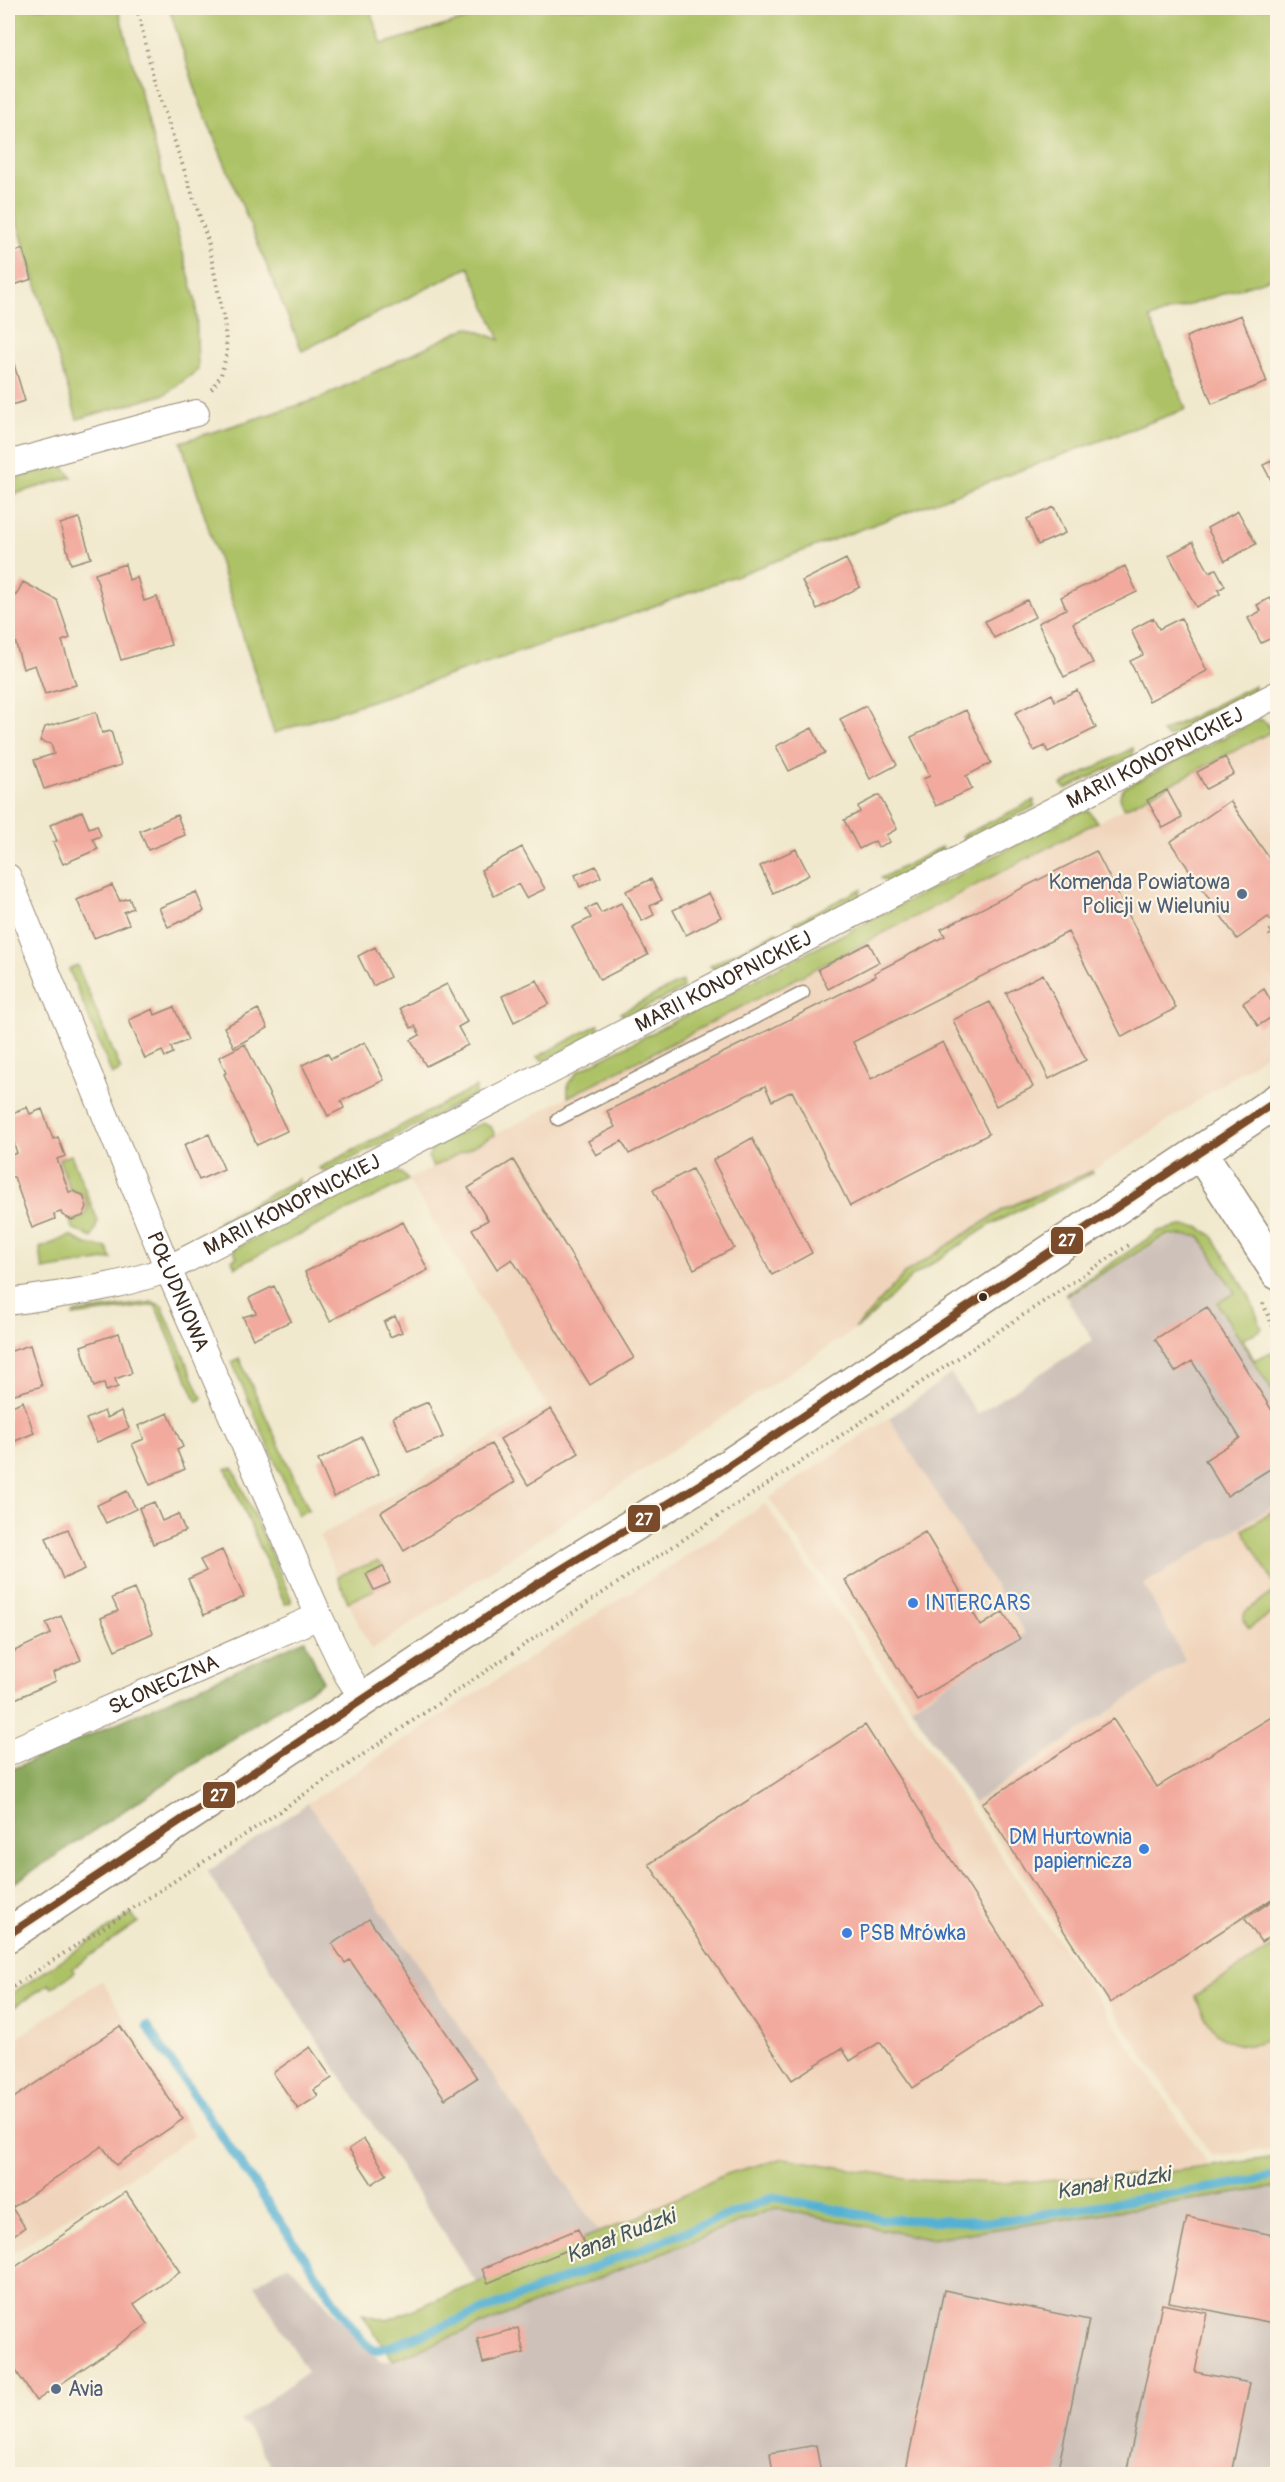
<svg xmlns="http://www.w3.org/2000/svg" width="1285" height="2482" font-family="Pangolin,sans-serif">
<rect width="100%" height="100%" fill="#fcf5e5"/>
<filter id="ink" filterUnits="userSpaceOnUse"><feTurbulence type="fractalNoise" baseFrequency=".0167" numOctaves="2"/><feDisplacementMap in="SourceGraphic" scale="12" xChannelSelector="R" yChannelSelector="G"/><feConvolveMatrix kernelMatrix="1 2 1 2 8 2 1 2 1" color-interpolation-filters="sRGB"/></filter>
<filter id="wash" filterUnits="userSpaceOnUse"><feTurbulence type="fractalNoise" baseFrequency=".008" numOctaves="4" result="noise"/><feDisplacementMap in="SourceGraphic" scale="24" xChannelSelector="R" yChannelSelector="G"/><feGaussianBlur stdDeviation="1.35" result="paint"/><feColorMatrix in="noise" values="0 0 0 0 0 0 0 0 0 0 0 0 0 0 0 0 0 1.4 0 .05"/><feComposite in="paint" operator="in"/></filter>
<g filter="url(#wash)">
<rect width="100%" height="100%" fill="#f1e9ce"/>
<path fill="#f0d5bc" d="M1277 729V1047L1098 1168 1004 1209 905 1273 855 1329 371 1650 348 1602 390 1583 383 1567 377 1562 337 1576 320 1536 547 1406 408 1180Z
M889 1418 1025 1633 911 1707 769 1498Z
M765 1504 1209 2165 1137 2176 1000 2183 917 2180 628 2222 599 2232 308 1803Z
M1277 1504V2148L1212 2156 973 1803 1185 1660 1144 1584Z
M102 1980 194 2135 8 2256V2044Z"/>
<path fill="#cec1b9" d="M1200 1236 1234 1292 1215 1303 1277 1401V1504L1144 1584 1185 1660 973 1803 911 1707 1025 1633 889 1418 951 1374 977 1414 1093 1340 1066 1297 1166 1237Z
M308 1803 599 2232 477 2284 207 1872Z
M1277 2187V2474H276L247 2428 240 2421 307 2372 255 2285 288 2264 381 2362 393 2360 775 2208 930 2239Z"/>
<path fill="#adc266" stroke="#747642" stroke-width="1.5" d="M8 8H118L196 302 198 370 166 394 77 419 8 192Z
M169 8H369L382 44 504 8H1277V276L1150 318 1186 409 619 619 274 733 181 442 318 399 468 327 500 340 469 267 302 351 201 106Z
M62 465 72 477 8 496V481Z
M1255 685V693L1168 737 1162 732Z
M1260 719 1267 723 1271 732 1125 808C1119 800 1118 794 1125 787Z
M1133 748V756L1066 789 1061 785Z
M1034 800 1035 806 967 841 962 836Z
M1089 811 1097 822 568 1097V1084L578 1071 1080 812Z
M942 847V854L887 882 881 878Z
M861 889 860 896 800 927 794 923Z
M777 932V939L716 971 710 966Z
M77 965 121 1070 112 1075 69 969Z
M682 981 683 989 625 1017 620 1013Z
M599 1024 598 1032 544 1061 537 1057Z
M476 1087 475 1095 326 1172 319 1168Z
M482 1123 491 1127 495 1135 433 1167 428 1157 434 1145Z
M71 1155 98 1221 92 1238 72 1228 70 1221 84 1217 88 1206 83 1194 70 1190 59 1159Z
M391 1171 401 1173 408 1180 235 1267 232 1260 237 1257 233 1249Z
M1092 1171 1093 1173 990 1225 913 1276 864 1323 855 1329 905 1273 1004 1209Z
M299 1179 298 1187 221 1226 218 1221Z
M1181 1226 1198 1227 1212 1235 1249 1295 1262 1329 1243 1339 1254 1360 1271 1352 1277 1366V1399L1217 1303 1235 1293 1200 1236 1166 1235 1066 1296V1294L1159 1231Z
M70 1236 86 1244 107 1248 112 1259 43 1270 40 1248Z
M153 1302 162 1306 202 1398 197 1402 155 1305 73 1316 74 1313Z
M239 1358 309 1510 298 1515 232 1362Z
M233 1468 291 1599V1602L285 1604 226 1469Z
M1277 1508V1610L1249 1628 1243 1620 1245 1612 1277 1589 1243 1530Z
M377 1561 383 1566 366 1574 374 1590 348 1602 337 1576Z
M131 1914 138 1922 73 1968 75 1972 52 1988 49 1984 8 2011V1996Z
M1277 1944V2033C1258 2049 1236 2050 1217 2033 1207 2025 1201 2007 1194 1996Z
M1277 2157V2187L930 2239 775 2208 393 2360 362 2314 388 2320 599 2232 628 2222 726 2174 784 2158 917 2180 1000 2183 1137 2176Z"/>
<path fill="#8aa85b" stroke="#62693c" stroke-width="1.5" d="M305 1640 323 1682 281 1707 8 1887V1771Z"/>
<g fill="none" stroke-linecap="round" stroke-linejoin="round">
<path stroke="#55b1d3" stroke-width="9" d="M147 2026 343 2314 362 2340 375 2350 392 2346 774 2197 882 2219 992 2222 1223 2186 1278 2175"/>
</g>
<g id="blocks">
<path fill="#f2aa9e" d="M23 249 32 279 11 286 8 275V254Z
M1241 315 1267 382 1212 404 1186 337Z
M10 351 25 401 8 406V352Z
M1278 458V493L1263 465Z
M1054 507 1065 533 1038 545 1027 519Z
M1238 511 1256 544 1225 561 1207 528Z
M79 518 91 558 71 564 60 524Z
M1193 542 1209 572 1216 569 1225 586 1218 590 1220 594 1196 607 1169 555Z
M846 559 860 587 817 609 802 581Z
M125 564 129 580 137 577 144 601 157 597 171 645 121 660 95 574Z
M1125 566 1137 592 1073 623 1093 663 1064 677 1038 623 1066 609 1061 597Z
M23 582 57 600 70 638 62 641 76 685 45 694 35 665 23 669 12 630 15 629 12 622 8 624V597L16 595Z
M1270 598 1274 604 1278 602V635L1261 643 1248 618 1261 611 1257 605Z
M1027 600 1035 617 994 638 985 621Z
M1153 618 1159 629 1181 618 1207 671 1149 701 1130 661 1143 655 1131 630Z
M1077 690 1096 728 1048 752 1045 746 1034 751 1015 713 1052 694 1055 701Z
M866 706 897 765 870 779 840 719Z
M966 710 991 763 966 776 972 789 936 806 923 779 930 776 911 737Z
M96 712 102 733 111 731 121 765 44 789 34 760 54 754 51 744 40 741 45 727Z
M812 728 825 753 789 771 776 746Z
M1225 757 1234 774 1206 789 1197 772Z
M1167 790 1182 818 1163 828 1147 800Z
M879 795 897 829 886 835 890 842 878 847 875 841 859 849 844 820 860 812 858 806Z
M1230 801 1269 858 1276 853 1278 854V930L1268 917 1237 939 1170 842Z
M82 811 89 828 97 825 101 836 93 839 98 849 63 864 53 842 57 841 50 825Z
M177 815 185 835 148 850 140 831Z
M522 847 545 889 526 898 518 884 494 896 481 870Z
M796 849 809 875 773 893 760 866Z
M1096 851 1176 1008 1122 1037 1068 932 853 1042 871 1079 943 1042 989 1134 850 1206 792 1091 772 1101 765 1086 629 1154 622 1141 596 1155 588 1141 615 1127 607 1111 876 976 874 973 945 936 941 929Z
M596 866 601 877 580 887 575 875Z
M651 879 662 900 650 906 654 915 642 921 626 891Z
M112 885 120 901 129 898 133 908 124 912 129 924 94 938 77 900Z
M196 892 204 911 168 927 159 908Z
M709 893 721 917 686 935 673 910Z
M621 903 648 955 600 980 572 927 591 918 586 909 596 904 601 913Z
M869 943 879 962 828 989 818 969Z
M375 947 390 977 373 986 358 956Z
M1043 974 1086 1060 1049 1079 1006 993Z
M537 980 549 1004 514 1022 502 996Z
M447 984 467 1022 458 1027 468 1045 426 1066 411 1040 420 1035 415 1026 411 1028 400 1008Z
M1264 989 1278 1013 1258 1026 1243 1003Z
M990 1002 1033 1087 996 1106 953 1020Z
M174 1007 188 1040 171 1047 173 1053 165 1057 162 1051 145 1059 129 1020 153 1009 155 1015Z
M258 1009 268 1028 234 1047 224 1027Z
M365 1042 384 1080 341 1101 344 1108 328 1116 302 1065 327 1053 331 1059Z
M245 1044 287 1131 257 1145 224 1074 226 1073 219 1057Z
M27 1107 30 1114 42 1109 53 1139 58 1137 65 1156 57 1159 69 1192 73 1191 83 1195 87 1207 83 1216 72 1220 62 1215 61 1212 54 1214 55 1219 32 1228 14 1177H8V1156L17 1153 14 1144 8 1146V1115Z
M209 1134 224 1169 199 1180 184 1145Z
M752 1138 812 1253 772 1275 713 1160Z
M513 1160 634 1358 590 1385 512 1259 497 1269 472 1229 488 1220 468 1188Z
M692 1169 734 1248 694 1269 653 1190Z
M403 1222 428 1270 330 1321 305 1272Z
M274 1286 291 1321 253 1339 243 1317 256 1313 249 1298Z
M1207 1307 1278 1420V1464L1227 1496 1205 1460 1240 1438 1192 1361 1175 1372 1155 1339Z
M395 1316 402 1332 390 1337 384 1322Z
M119 1333 132 1373 115 1379 118 1387 106 1391 104 1383 94 1387 81 1346Z
M30 1345 42 1386 8 1396V1352Z
M23 1401 34 1433 8 1444V1408Z
M428 1402 443 1437 408 1452 393 1417Z
M551 1409 579 1453 528 1485 500 1439Z
M104 1411 107 1418 121 1411 129 1428 97 1442 86 1419Z
M168 1413 183 1447 177 1450 185 1469 150 1485 132 1444 144 1439 138 1426Z
M362 1437 379 1474 334 1497 318 1460Z
M491 1444 515 1482 404 1551 381 1512Z
M127 1491 136 1509 106 1523 97 1505Z
M154 1502 162 1521 178 1514 185 1531 153 1544 139 1508Z
M68 1529 85 1569 63 1579 46 1538Z
M925 1532 981 1626 1003 1612 1020 1639 917 1700 845 1580Z
M222 1550 244 1597 204 1615 188 1579 206 1571 200 1560Z
M383 1566 390 1583 374 1590 366 1574Z
M134 1589 153 1633 115 1650 101 1618 118 1611 112 1598Z
M61 1616 81 1660 53 1673 56 1681 8 1702V1654L51 1634 46 1623Z
M1278 1713V1895L1110 2003 982 1803 1113 1719 1157 1787Z
M865 1725 1043 2003 913 2088 880 2042 850 2061 842 2048 792 2080 649 1864Z
M1273 1900 1278 1907V1931L1261 1942 1245 1919Z
M369 1919 477 2078 445 2099 350 1960 345 1963 332 1944Z
M120 2026 183 2119 116 2165 102 2146 12 2208 25 2227 8 2239V2102Z
M310 2047 332 2078 314 2090 318 2096 298 2109 273 2073Z
M364 2139 387 2174 372 2184 349 2149Z
M126 2192 180 2272 134 2304 148 2324 36 2401 8 2359V2272Z
M1187 2217 1278 2236V2324L1169 2302Z
M578 2229 584 2243 488 2283 482 2269Z
M944 2290 1089 2320 1057 2474H905Z
M1162 2304 1207 2313 1195 2372 1250 2383 1231 2474H1126Z
M518 2328 524 2353 483 2363 477 2339Z
M816 2445 821 2474H773L770 2453Z"/>
</g>
</g>
<g filter="url(#ink)">
<use href="#blocks" fill-opacity="0" stroke="#968a76" stroke-width="1.5"/>
<g fill="none" stroke-linecap="round" stroke-linejoin="round">
<g stroke="#968a76" stroke-width="15">
<path id="lane" d="M558 1119 803 993"/>
</g>
<g stroke="#968a76" stroke-width="28">
<g id="street">
<path d="M8 464 196 413"/>
<path id="s1" d="M8 877 168 1269 319 1616 347 1674 363 1699"/>
<path id="s2" d="M8 1302C62 1294 117 1288 168 1269L1278 694"/>
<path id="s3" d="M8 1753 319 1616"/>
</g>
</g>
<g stroke="#968a76" stroke-width="36">
<path id="secondary" d="M1200 1152 1278 1273
M8 1935 534 1586 712 1477 1278 1100"/>
</g>
<path stroke="#968a76" stroke-width="4" stroke-dasharray="1.5 4.5" stroke-linecap="butt" d="M137 8 154 80 208 241 224 321 227 352 221 375 211 390
M1276 927 1268 932 1278 946
M1263 1303 1278 1338
M8 1990 246 1834 539 1635 1132 1243"/>
<use href="#lane" stroke="#fff" stroke-width="12"/>
<use href="#street" stroke="#fff" stroke-width="26"/>
<use href="#secondary" stroke="#fff" stroke-width="33"/>
<g stroke="#fcf5e5" stroke-width="12">
<path id="bus-1" d="M8 1935 534 1586 712 1477 1278 1100"/>
</g>
<use href="#bus-1" stroke="#7a4b2a" stroke-width="8"/>
</g>
</g>
<g fill="#5c6f8a" stroke="#fcf5e5" stroke-width="2">
<circle cx="1242" cy="894" r="6"/>
<circle cx="56" cy="2389" r="6"/>
</g>
<circle fill="#3b2a1e" stroke="#fcf5e5" stroke-width="2" cx="983" cy="1297" r="5"/>
<g fill="#3f7fe0" stroke="#fcf5e5" stroke-width="2">
<circle cx="913" cy="1603" r="6"/>
<circle cx="1144" cy="1849" r="6"/>
<circle cx="847" cy="1933" r="6"/>
</g>
<g text-anchor="middle" stroke-width="4.5" stroke-linejoin="round" paint-order="stroke">
<g font-size="21" fill="#3b2a1e" stroke="#fcf5e5">
<text dy="7" stroke="none"><textPath href="#s2" startOffset="1275">MARII KONOPNICKIEJ</textPath></text>
<text dy="7" stroke="none"><textPath href="#s2" startOffset="789">MARII KONOPNICKIEJ</textPath></text>
<text dy="7" stroke="none"><textPath href="#s2" startOffset="303">MARII KONOPNICKIEJ</textPath></text>
<text dy="7" stroke="none"><textPath href="#s1" startOffset="448">POŁUDNIOWA</textPath></text>
<text dy="7" stroke="none"><textPath href="#s3" startOffset="170">SŁONECZNA</textPath></text>
</g>
<g font-size="21" fill="#4e5e75" stroke="#fcf5e5" text-anchor="end">
<text x="1230" y="889">Komenda Powiatowa<tspan x="1230" dy="24">Policji w Wieluniu</tspan></text>
<text x="68" y="2396" text-anchor="start">Avia</text>
</g>
<g font-size="21" fill="#366cbe" stroke="#fcf5e5" text-anchor="start">
<text x="925" y="1610">INTERCARS</text>
<text x="1132" y="1844" text-anchor="end">DM Hurtownia<tspan x="1132" dy="24">papiernicza</tspan></text>
<text x="859" y="1940">PSB Mrówka</text>
</g>
<g font-size="22" font-style="italic" fill="#44595d" stroke="#fcf5e5">
<text transform="translate(1113 2182) rotate(-9)" y="8">Kanał Rudzki</text>
<text transform="translate(620 2235) rotate(-21)" y="8">Kanał Rudzki</text>
</g>
</g>
<g stroke="#fcf5e5" stroke-width="2">
<rect x="1050" y="1226" width="34" height="29" rx="6" fill="#7a4b2a"/>
<rect x="627" y="1504" width="34" height="29" rx="6" fill="#7a4b2a"/>
<rect x="202" y="1781" width="34" height="28" rx="6" fill="#7a4b2a"/>
</g>
<g font-size="16" text-anchor="middle" font-weight="bold" fill="#fff">
<text x="1067" y="1246">27</text>
<text x="644" y="1525">27</text>
<text x="219" y="1801">27</text>
</g>
<rect width="1285" height="2482" fill="none" stroke="#fcf5e5" stroke-width="30"/>
</svg>
